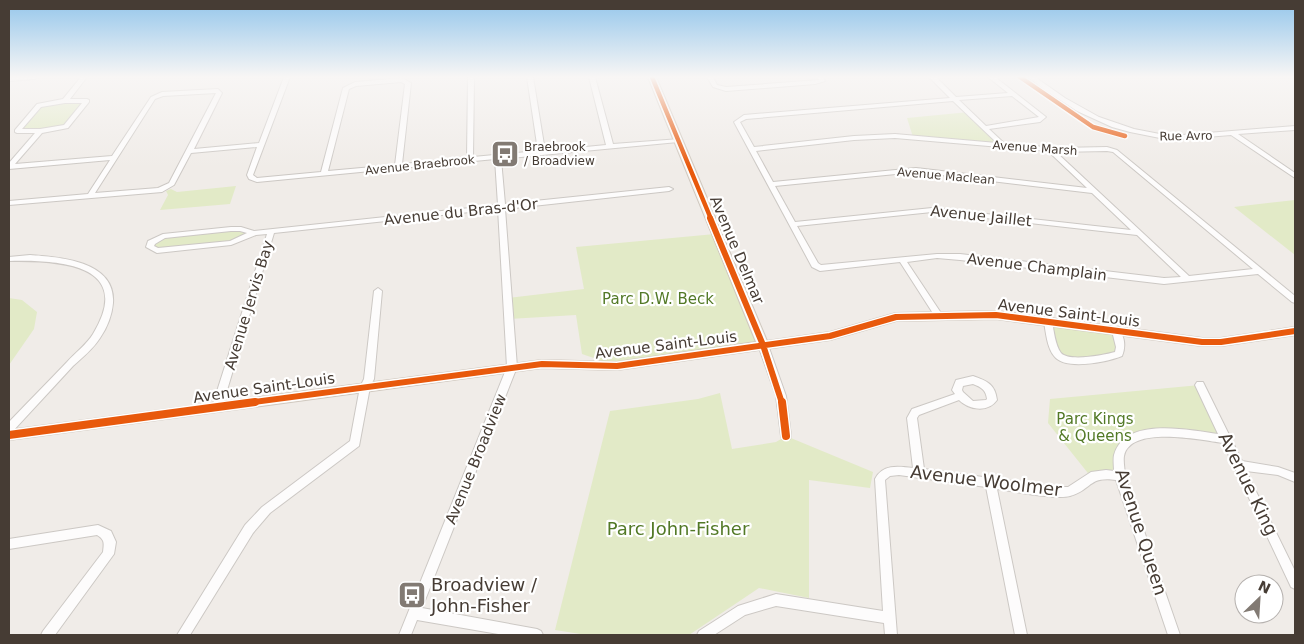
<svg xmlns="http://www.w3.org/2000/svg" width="1304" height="644" font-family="'DejaVu Sans',sans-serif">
<rect width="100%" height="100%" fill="#f0ece8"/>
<path fill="#e2eac7" d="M87 101 66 127 17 131 39 105Z
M969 112 1003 146 913 137 907 118Z
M236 186 230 204 160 210 168 195 166 191 171 189 177 192Z
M1295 200V255L1234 207 1242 206Z
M231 229 254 233 239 240 157 251 151 243 157 239Z
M715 234 763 345 617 366 582 354 576 315 509 319 507 298 584 289 576 247Z
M9 298 22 300 37 312 34 329 9 365Z
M1048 322 1116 331 1119 354 1063 360Z
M1200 385 1225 439 1159 433 1125 443 1120 476 1091 477 1048 423 1050 399Z
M720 393 732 449 776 442 786 436 873 472 870 488 809 480V598L759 588 689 635H587L555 630 610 411 698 399Z"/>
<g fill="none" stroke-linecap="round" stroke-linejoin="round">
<g stroke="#ccc8c4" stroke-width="2">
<path id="street" d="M9 77H38L35 79 9 81Z
M81 77H87L70 99H87L89 100V102L68 128 42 133 15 164 112 156 151 97 162 92 218 89 222 93 194 149 259 143 284 77H290L253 175 257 178 321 172 343 88 355 82 402 78 411 83 402 164 467 158 468 77H474L473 157 538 151 527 77H533L545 151 606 145 589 77H595L613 144 680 139V141L678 142 501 159 505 204 669 187 673 189 669 191 505 209 517 367 422 608 537 629 541 631 543 635H504L417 620 411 635H399L507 367 498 209 274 233 222 407 220 410 217 411 214 410 212 407 267 234 256 235 231 245 157 253 146 247 148 241 163 234 231 227H241L254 231 498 205 495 159 257 182 249 179 247 175 257 147 191 153 174 185 162 192 9 205V201L88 194 110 160 9 169V163L35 133H17L15 132V130L37 104 63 99ZM401 82 405 84 395 165 328 171 349 89 356 86ZM216 93 169 183 158 188 95 193 155 99 163 96ZM65 103H82L64 125 40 129H22L41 107ZM231 231H240L247 233 230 241 158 248 154 246 155 244 165 238Z
M707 77H713L717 85 726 87 819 80 817 77H823L825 81 815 84 726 91 713 87Z
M929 77H936L956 97 1008 93 988 77H995L1046 117 1040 122 989 129 1005 144 1059 148 1107 147 1117 150 1295 296V303L1292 302 1258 274 1164 284 960 260 937 258 907 262 943 316 939 319 936 318 900 262 820 271 812 267 734 122 744 115 950 98ZM1012 96 1039 117 986 126 959 100ZM953 101 997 143 895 134 854 136 754 147 740 122 746 119ZM895 138 1048 151 1087 188 916 168 773 182 756 151 854 140ZM1107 151 1113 152 1253 269 1189 276 1056 152ZM916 172 1092 193 1131 230 932 208 795 222 775 186ZM932 212 1137 235 1181 277 1164 278 960 254H937L821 265 818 263 797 226Z
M1028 77H1035L1065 98 1099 117 1134 129 1170 136 1295 126V130L1238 134 1295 173V178L1231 135 1170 140 1130 132 1112 127 1077 111 1045 90Z
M30 255C60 257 116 261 113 303 112 315 107 328 100 338 93 349 82 358 73 366 53 388 33 409 13 431L9 432V422C28 402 48 382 67 362 75 353 87 344 93 334 136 263 56 260 9 261V257Z
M378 288 382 291 374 379 370 387 359 446 270 513 253 533 190 635H177L245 525 262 507 350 441 360 387 364 379 374 291Z
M1048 319 1052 322C1054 331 1055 345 1061 353 1069 362 1104 355 1115 352L1116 347 1112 331 1116 328C1125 333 1126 347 1122 356 1107 362 1065 371 1054 356 1047 347 1046 333 1044 322Z
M763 342 768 345 786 396 791 436 790 439 786 440 782 439 781 436 776 396 758 345Z
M973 376C987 381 995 384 997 400 988 413 969 410 959 400L919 415 917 418 924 469 1056 487H1068L1091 472 1106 470 1114 471C1114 466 1113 460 1114 455 1125 416 1188 430 1218 434L1195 385 1197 382H1203L1242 461 1278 467 1295 473V482L1278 475 1246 471 1295 571V589L1291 587 1223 443C1201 440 1130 425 1124 456 1123 462 1125 470 1125 476L1180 635H1168L1116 480C1088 476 1092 490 1070 496 1056 500 1014 491 997 489L1027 635H1015L986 487 899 475 890 476 885 480 897 635H885L884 623 776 606 745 615 714 635H697L699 631 738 606 776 594 883 611 875 479C882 464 898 466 913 468L907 418 912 409 955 394 952 390 956 380ZM973 384C981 387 986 390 987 399L986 400 973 401 963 392 962 390 963 386Z
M98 525 111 531 116 542 114 554 55 635H41L43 631 103 552C104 543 105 540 97 535L9 549V539Z"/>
</g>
<g stroke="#d0c8bf" stroke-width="2">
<path id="secondary" d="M648 77H656L767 341 830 332 896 313 996 311 1202 338H1221L1295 327V335L1221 346H1202L996 319 896 321 830 340 617 370 542 368 9 440V430L542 360 617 362 756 342Z"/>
</g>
<use href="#street" fill="#fdfcfc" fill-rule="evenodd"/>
<use href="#secondary" fill="#f6f3ee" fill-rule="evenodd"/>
<g stroke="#fff" stroke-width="7">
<path id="cycleway-far2" d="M652 77 711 219
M1020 77 1093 127 1125 136"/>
</g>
<g stroke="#fff" stroke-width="9">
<path id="cycleway-far1" d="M710 218 763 345 782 403
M246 403 542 364 617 366 830 336 896 317 996 315 1202 342H1221L1295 331"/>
</g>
<g stroke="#fff" stroke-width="11">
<path id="cycleway" d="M782 402 786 436
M9 435 255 402"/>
</g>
<use href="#cycleway-far2" stroke="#e8590c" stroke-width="4.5"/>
<use href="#cycleway-far1" stroke="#e8590c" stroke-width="6"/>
<use href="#cycleway" stroke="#e8590c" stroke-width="8"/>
</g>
<linearGradient id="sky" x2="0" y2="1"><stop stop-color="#94c6eb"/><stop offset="0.46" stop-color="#f8f6f5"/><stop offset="1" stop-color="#f8f6f5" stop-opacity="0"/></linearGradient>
<rect width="1304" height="167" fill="url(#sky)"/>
<defs>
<g id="bus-square" transform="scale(1.4375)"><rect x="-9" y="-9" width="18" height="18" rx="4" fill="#827a73" stroke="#fff"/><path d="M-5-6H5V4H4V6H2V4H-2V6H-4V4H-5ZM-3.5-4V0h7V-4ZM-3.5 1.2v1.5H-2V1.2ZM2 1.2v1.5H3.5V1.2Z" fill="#fff"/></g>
</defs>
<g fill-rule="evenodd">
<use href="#bus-square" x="505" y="154"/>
<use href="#bus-square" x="412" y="595"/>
</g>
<g text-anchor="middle" stroke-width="4.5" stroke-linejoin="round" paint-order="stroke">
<g font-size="12" fill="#463c34" stroke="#fff">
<text transform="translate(1186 136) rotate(-1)" y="4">Rue Avro</text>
<text transform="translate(1035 148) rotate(4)" y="4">Avenue Marsh</text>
<text transform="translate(420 165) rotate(-6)" y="4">Avenue Braebrook</text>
<text transform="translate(946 176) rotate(5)" y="4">Avenue Maclean</text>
</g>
<g font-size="12" fill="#463c34" stroke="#fff" text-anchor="start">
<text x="524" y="151">Braebrook<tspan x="524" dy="14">/ Broadview</tspan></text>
</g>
<g font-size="15" fill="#463c34" stroke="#fff">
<text transform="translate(461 212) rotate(-6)" y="5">Avenue du Bras-d'Or</text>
<text transform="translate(981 216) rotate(6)" y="5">Avenue Jaillet</text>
<text transform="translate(737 250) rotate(67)" y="5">Avenue Delmar</text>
<text transform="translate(1037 267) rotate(7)" y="5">Avenue Champlain</text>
<text transform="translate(249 305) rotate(-73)" y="5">Avenue Jervis Bay</text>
<text transform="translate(1069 313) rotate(7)" y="5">Avenue Saint-Louis</text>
<text transform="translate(666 345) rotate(-7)" y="5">Avenue Saint-Louis</text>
<text transform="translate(264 388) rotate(-8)" y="5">Avenue Saint-Louis</text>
<text transform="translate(476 459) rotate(-68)" y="5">Avenue Broadview</text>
</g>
<g font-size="15" fill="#527926" stroke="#fff">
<text x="658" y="304">Parc D.W. Beck</text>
<text x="1095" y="424">Parc Kings<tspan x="1095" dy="17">&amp; Queens</tspan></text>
</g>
<g font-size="18" fill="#463c34" stroke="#fff">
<text transform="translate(986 481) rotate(7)" y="6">Avenue Woolmer</text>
<text transform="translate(1248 484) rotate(64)" y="6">Avenue King</text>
<text transform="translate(1141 532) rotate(72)" y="6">Avenue Queen</text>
</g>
<g font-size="18" fill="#527926" stroke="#fff">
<text x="678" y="535">Parc John-Fisher</text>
</g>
<g font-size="18" fill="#463c34" stroke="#fff" text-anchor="start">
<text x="431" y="591">Broadview /<tspan x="431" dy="21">John-Fisher</tspan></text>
</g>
</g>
<rect width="1304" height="644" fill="none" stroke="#463c34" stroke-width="20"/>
<g transform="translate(1259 599) rotate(25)"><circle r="24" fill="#ffffff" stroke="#b5b1ae"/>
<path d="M0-4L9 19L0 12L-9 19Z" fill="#827a73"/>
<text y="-8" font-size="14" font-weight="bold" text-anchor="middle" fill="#463c34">N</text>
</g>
</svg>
